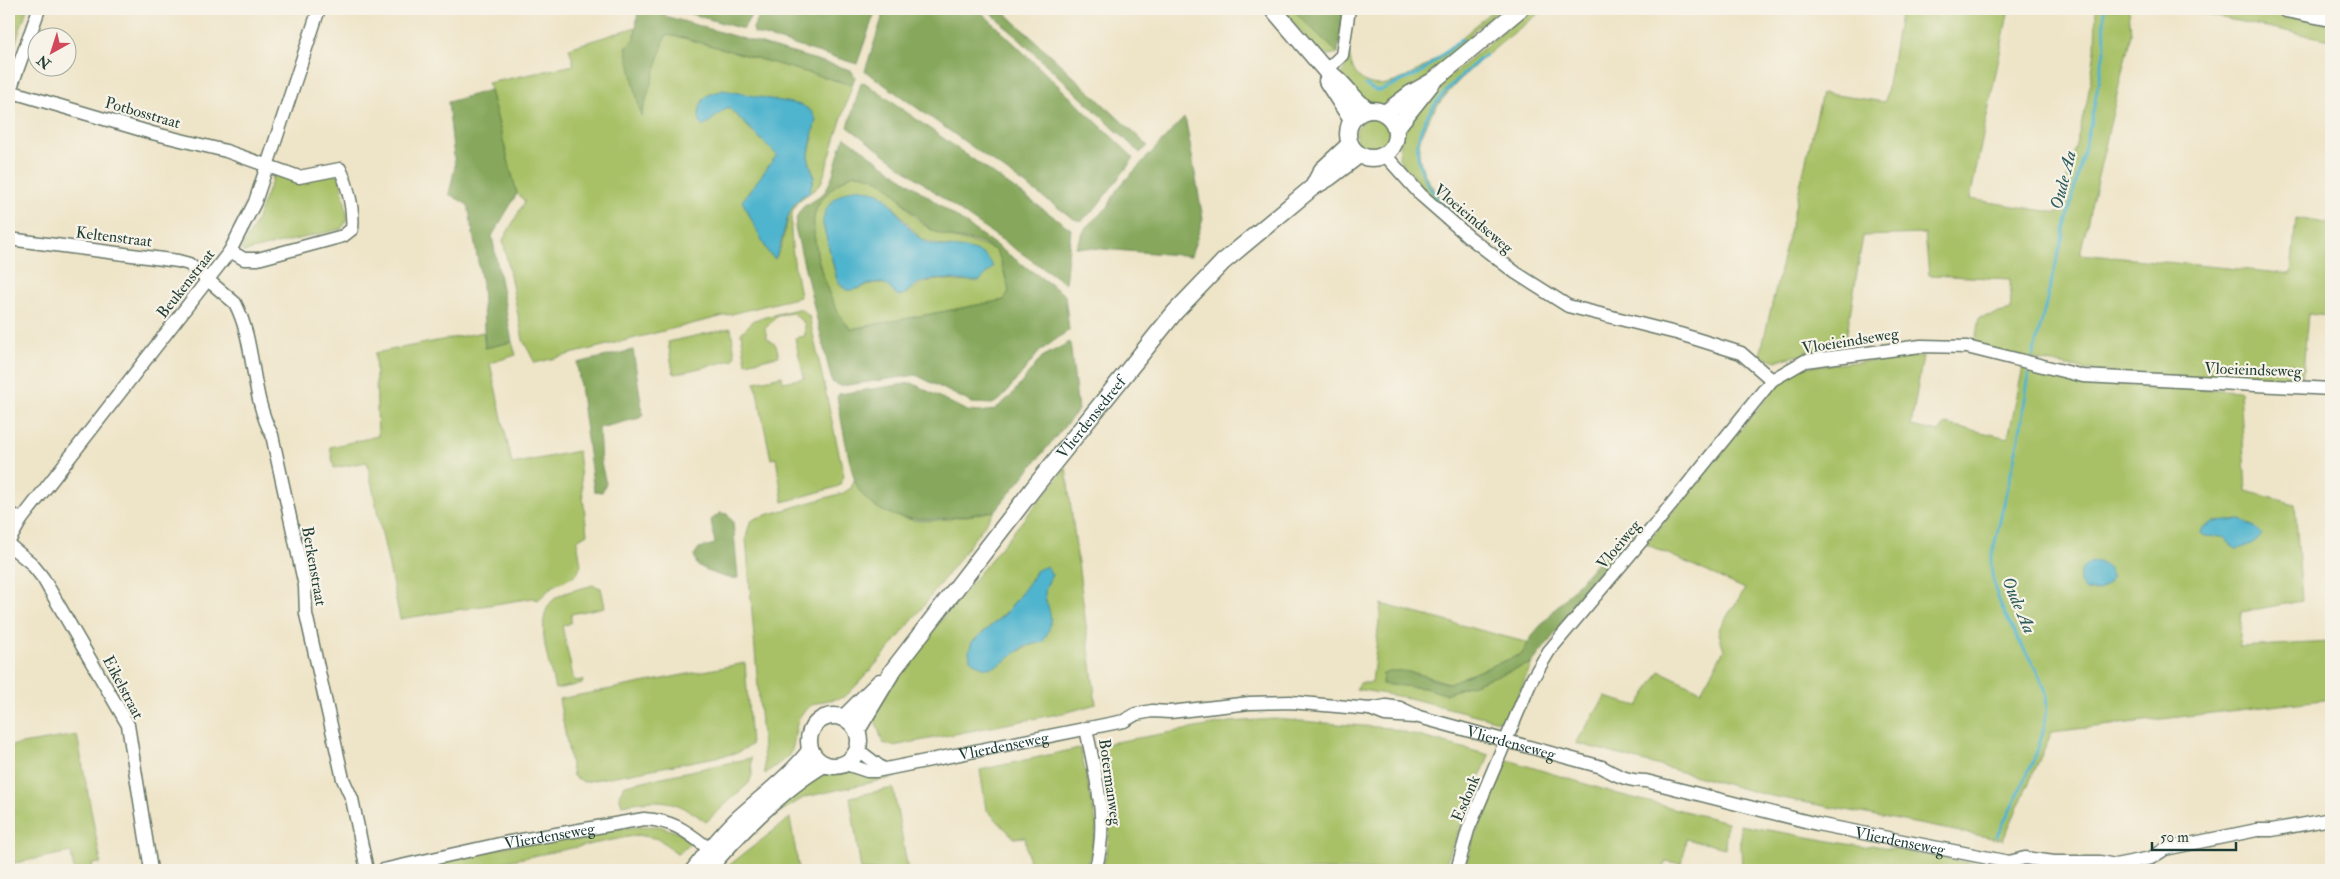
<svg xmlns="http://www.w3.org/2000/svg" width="2340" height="879" font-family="'IM FELL Double Pica',serif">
<rect width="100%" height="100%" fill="#f7f3e8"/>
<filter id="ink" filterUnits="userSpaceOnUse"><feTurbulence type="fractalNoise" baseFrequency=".02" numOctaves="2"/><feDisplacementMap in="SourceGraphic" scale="10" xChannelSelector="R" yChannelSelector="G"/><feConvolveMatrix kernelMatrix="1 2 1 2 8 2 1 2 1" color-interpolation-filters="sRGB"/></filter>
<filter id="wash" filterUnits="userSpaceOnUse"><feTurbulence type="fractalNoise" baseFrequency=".0096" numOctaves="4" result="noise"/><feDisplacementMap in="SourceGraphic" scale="20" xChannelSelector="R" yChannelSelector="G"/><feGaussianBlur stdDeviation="1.12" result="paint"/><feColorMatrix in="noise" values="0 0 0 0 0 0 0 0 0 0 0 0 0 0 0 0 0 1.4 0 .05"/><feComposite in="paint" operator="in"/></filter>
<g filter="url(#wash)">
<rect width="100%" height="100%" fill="#eee4c7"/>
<path fill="#a8c166" stroke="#647f4d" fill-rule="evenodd" d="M9 9H27L9 62Z
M1282 9H1292L1338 53 1329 55 1319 53Z
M1494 9H1501L1472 32 1465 46 1433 74 1382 106 1367 104 1342 75 1349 54C1351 61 1352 69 1357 75 1389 113 1470 29 1494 9Z
M1531 9H1544C1509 38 1415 103 1419 153 1421 178 1441 201 1459 216L1454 222 1416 181 1411 172 1408 173 1399 158 1402 132 1445 80Z
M1901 9H2009L1970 199 2058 213 2087 102 2095 51 2096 9H2129L2131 34 2080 254 2291 274 2296 218 2331 224V316L2308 314 2302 383 2131 375 2082 369 1974 347 1979 318 2011 310 2010 279 1929 275 1925 234 1863 236 1844 351 1794 356 1776 361 1760 355 1822 93 1885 102Z
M2178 9H2256L2331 24V40Z
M636 27 635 39 642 114 665 35 680 37 852 85 822 181C816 192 803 195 796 204 784 222 797 276 800 297L535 363 523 340 503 240 525 201 517 194 488 83 574 65 569 48ZM723 90 813 137 808 157 814 177 791 206 781 247 775 258 777 155 728 107 703 126Z
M1356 135a17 17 0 1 1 34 0a17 17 0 1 1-34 0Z
M332 173 340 176 348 219 341 229 243 252 241 250 255 224 274 175Z
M855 174C895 175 901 210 928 228 945 239 976 241 995 250L1000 258 1009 291 1004 300 851 329C829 309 811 247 814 217 816 200 839 179 855 174ZM886 198 921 239 939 245 978 252 964 282C939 279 926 277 906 294 897 290 885 282 876 283 859 285 862 293 841 287L837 280 823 224Z
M797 309H801L809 316 844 476 839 486 833 488 783 502 776 458 771 459 755 382 782 376 783 382 804 378 795 338 805 336V324L793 313 777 315 765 329 767 338 776 345 779 356 746 363 741 333 754 320Z
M731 328 735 356 733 360 675 374 673 372 668 342Z
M483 332 485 348 512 342 516 355 490 363 512 464 578 451 587 534 577 540 581 565 578 572 575 576 553 586 538 600 533 598 400 619 367 462 334 468 330 447 378 436 375 353Z
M1923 356 1911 426 1939 432 1945 424 2008 438 2023 367 2097 383 2240 391 2246 491 2295 504 2302 601 2242 612 2239 647 2330 642 2331 699 2052 732 2003 840 1766 795 1576 743 1605 697 1638 706 1660 671 1701 691 1724 650 1718 630 1745 589 1646 544 1784 377 1803 367Z
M1066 468 1096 704 1068 712 893 746 883 743 875 720 871 714 895 676ZM1035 571 1052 575C1038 598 1047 593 1049 614 1050 622 1045 634 1043 642L1028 646 1018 652 982 633C1003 617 1025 595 1035 571Z
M855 478C864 503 896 520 922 521 946 521 971 515 995 511 947 573 903 639 847 695 841 701 817 698 805 710 791 724 798 743 789 755 782 762 772 768 765 774L746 538 750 522 756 518 843 493 851 488Z
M593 585 601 588 605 607 571 614V623L562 626 574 681 583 680 582 684 555 689C550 665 533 619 553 600 563 591 581 589 593 585Z
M1381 604 1529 643 1522 654 1449 683 1416 673 1397 671 1383 674 1382 684 1425 688 1445 694 1532 663 1515 703 1503 722 1409 698 1356 689 1360 683H1372Z
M745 663 751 745 737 753 584 782 573 776 559 699Z
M1274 719 1389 728 1489 755 1443 870H1101C1118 829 1105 787 1098 745L1230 722Z
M77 735 101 863 92 864 93 870H74L71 852 9 864V746Z
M1080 748 1097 826 1090 858 1085 870H1008L1029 864 1025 837 1014 838 986 809 980 770Z
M751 758 752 775 749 783 706 822C675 798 659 798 622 805L619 795 625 785Z
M1508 760 1618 794 1727 822 1725 848 1686 839 1682 864 1666 861 1663 870H1464L1472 843Z
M848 770 880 778 896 777 805 797 775 815C790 799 804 780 825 772 832 770 840 773 848 770Z
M893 788 908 870H861L850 797Z
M790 818 799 870H723Z
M1740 825 1864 847 1872 845 1976 864 1988 867 1986 870H1977L1976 864 1964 870H1742Z
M659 826 679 833 691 842 678 854 659 839 638 835 462 870H400C485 852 572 828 659 826Z"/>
<path fill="#86a75b" stroke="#527248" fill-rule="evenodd" d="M638 9H666L665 16 851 70 855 77 852 85 680 37 666 35 641 116 626 48 635 39Z
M674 9H755L743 29Z
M762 9H876L857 64 754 33 753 28Z
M885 9H978L1134 158 1094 210 1081 221 1074 219 865 71Z
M987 9H1001L1148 146 1140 153Z
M1292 9H1344L1338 53 1298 15Z
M864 82 1071 229 1065 283 967 216 848 127 861 83Z
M490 90 517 194 492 236 512 342 485 348 482 284 468 205 449 194 455 167 448 102Z
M1184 118 1186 122 1203 219 1191 256 1076 247 1086 227 1108 207 1117 189Z
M845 137 1065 295 1069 330 1040 351 1000 400 992 404 972 403 916 375 841 386 832 382 795 227C798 197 818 207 828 186 836 171 837 152 845 137ZM855 174C893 175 904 211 931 229 949 242 979 236 996 251 1001 256 1007 283 1009 291L1004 300 851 329C829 309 811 247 814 217 816 200 839 179 855 174Z
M1070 342 1078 410 995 511C953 517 888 534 859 490 850 475 841 416 837 397L839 394 912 383 967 411 979 412 994 410 1011 396 1042 357Z
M633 350 643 415 640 418 599 428 601 463 606 484 602 492 594 491 593 484 577 363Z
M720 513 727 514 733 522 738 578C724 580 709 571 697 565L694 555 699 548 715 544 711 520Z
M1629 529H1637L1532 663 1445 694 1425 688 1382 684 1383 674C1405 664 1428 681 1449 683L1522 654 1534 633 1621 535Z"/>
<path fill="#4fb4ce" stroke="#377881" d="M723 90 802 105 811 111 816 119 808 157 814 177 809 193C784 201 786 237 775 259L769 254 742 201 777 155 728 107 703 127C696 119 699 102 707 96 711 93 719 92 723 90Z
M858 188 879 193 886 198C896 210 909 230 921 239 942 255 982 238 993 267L980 281C961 282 938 275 919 283 911 287 908 294 899 296 893 293 888 285 882 283 870 280 858 292 846 290L837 280 823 224C823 204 840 192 858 188Z
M2241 520 2255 527 2262 534C2256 545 2247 547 2236 549L2223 537 2205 536 2200 533 2202 528 2214 522Z
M2092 562H2099L2109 568 2112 576 2109 583 2098 591 2086 590 2080 583C2079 572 2082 566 2092 562Z
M1047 566 1052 575C1036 602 1053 601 1050 624 1050 630 1045 637 1043 642 1038 643 1032 644 1027 646 1005 656 994 681 970 659L969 651 972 642 1006 613 1032 579 1035 571Z"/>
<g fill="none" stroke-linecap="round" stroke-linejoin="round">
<path stroke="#4fb4ce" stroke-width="3" d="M1366 85 1375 90H1381L1420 73 1462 39
M1455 216C1383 151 1426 105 1485 55
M2033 356 2092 118 2105 46 2104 9
M1997 836C2015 798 2056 731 2045 689 2040 673 2024 651 2016 635 2003 612 1991 588 1991 560L2019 438 2029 374"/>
</g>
</g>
<g filter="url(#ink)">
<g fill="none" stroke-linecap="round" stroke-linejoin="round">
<g stroke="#677767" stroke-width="15">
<g id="minor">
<path d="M1326 71 1342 55 1349 9"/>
<path d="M9 91 152 133 226 151 299 177 340 169C348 185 354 211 352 229L343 236 258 259H244L230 251"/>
<path d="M9 93 39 9"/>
<path d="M1385 155 1421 195 1469 237 1516 273 1568 306 1680 334 1741 353 1772 380"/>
<path d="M9 239 178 261 189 264 235 303C256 343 250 394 272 435L305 586 306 614 343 779 352 799 367 870"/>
<path d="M9 512 21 520"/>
<path d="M9 541 21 520 230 251 255 202 319 9"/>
<path d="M9 545 31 563 43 578 128 725 151 870"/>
<path d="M1370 709 1385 715 1414 717"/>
<path d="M1086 728C1095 775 1110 823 1095 870"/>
<path d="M858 750 883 769"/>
<path id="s1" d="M846 764 867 771H876L1124 721 1136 714 1152 711 1170 712 1250 703 1290 702 1370 709 1386 706 1400 708 1419 717 1602 767C1617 776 1629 781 1646 781L1817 824 2009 862 2025 858 2054 862H2100L2115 865 2151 858 2165 849 2257 830H2272L2331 819"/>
<path id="s2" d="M383 870 504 843 644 819C679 821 690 835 717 855"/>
<path d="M1457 870 1468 830 1531 681 1549 651 1654 526 1772 380 1805 361 1921 346 1967 347 2083 376 2331 389"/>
</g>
</g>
<g stroke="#677767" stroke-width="19">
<g id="major">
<path d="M1273 9 1326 71C1343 80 1352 99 1368 110"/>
<path d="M2286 9 2331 18"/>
<path d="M1327 81 1352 120"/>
<circle cx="1372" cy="134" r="24"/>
<path d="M1385 113 1410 94 1433 81 1520 9"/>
<path d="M1396 128 1431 84"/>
<path d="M1315 183 1322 170 1350 144"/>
<circle cx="834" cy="741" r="25"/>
<path d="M844 718 880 682"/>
<path id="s3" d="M857 730 893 670 1036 485 1175 312 1223 262 1313 187 1330 177 1359 155"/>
<path d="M694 870C707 853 721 836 737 820 762 797 790 777 810 751"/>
<path d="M707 870C736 835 784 787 824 764"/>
</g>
</g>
<use href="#minor" stroke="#fff" stroke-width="12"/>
<use href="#major" stroke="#fff" stroke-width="16"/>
</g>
</g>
<g text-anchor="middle" stroke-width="4.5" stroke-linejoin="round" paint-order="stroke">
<g font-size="16" fill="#1f3d34" stroke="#f7f3e8">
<text transform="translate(143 112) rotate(16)" y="6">Potbosstraat</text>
<text transform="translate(1474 218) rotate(40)" y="6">Vloeieindseweg</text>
<text transform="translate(114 236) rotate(7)" y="6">Keltenstraat</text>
<text transform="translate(185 283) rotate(-52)" y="6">Beukenstraat</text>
<text transform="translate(1850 340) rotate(-9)" y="6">Vloeieindseweg</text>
<text transform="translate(2253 369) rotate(2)" y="6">Vloeieindseweg</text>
<text dy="6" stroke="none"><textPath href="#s3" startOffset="391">Vlierdensedreef</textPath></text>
<text transform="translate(1618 544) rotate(-50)" y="6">Vloeiweg</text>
<text transform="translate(315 566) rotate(80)" y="6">Berkenstraat</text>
<text transform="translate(124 687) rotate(62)" y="6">Eikelstraat</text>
<text dy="6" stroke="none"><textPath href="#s1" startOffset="680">Vlierdenseweg</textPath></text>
<text dy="6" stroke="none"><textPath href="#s1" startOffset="161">Vlierdenseweg</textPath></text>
<text transform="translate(1111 782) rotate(82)" y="6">Botermanweg</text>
<text transform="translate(1465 798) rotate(-67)" y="6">Esdonk</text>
<text dy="6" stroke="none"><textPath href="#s2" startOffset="170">Vlierdenseweg</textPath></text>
<text dy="6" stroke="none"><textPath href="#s1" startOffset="1082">Vlierdenseweg</textPath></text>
</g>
<g font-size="18" font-style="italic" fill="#2b5b5a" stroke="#f7f3e8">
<text transform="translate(2063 180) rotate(-76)" y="6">Oude Aa</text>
<text transform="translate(2019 605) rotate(67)" y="6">Oude Aa</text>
</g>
</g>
<rect width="2340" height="879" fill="none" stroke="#f7f3e8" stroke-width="30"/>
<g transform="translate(52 52) rotate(219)"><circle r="24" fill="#f7f3e8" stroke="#a1aaa0"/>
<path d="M0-4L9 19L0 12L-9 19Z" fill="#d1495b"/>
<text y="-8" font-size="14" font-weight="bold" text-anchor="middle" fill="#1f3d34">N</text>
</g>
<path d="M2152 842v8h84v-8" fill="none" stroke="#1f3d34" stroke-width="2.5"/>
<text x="2160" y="842" font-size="15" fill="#1f3d34" stroke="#f7f3e8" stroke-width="4" paint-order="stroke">50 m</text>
</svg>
